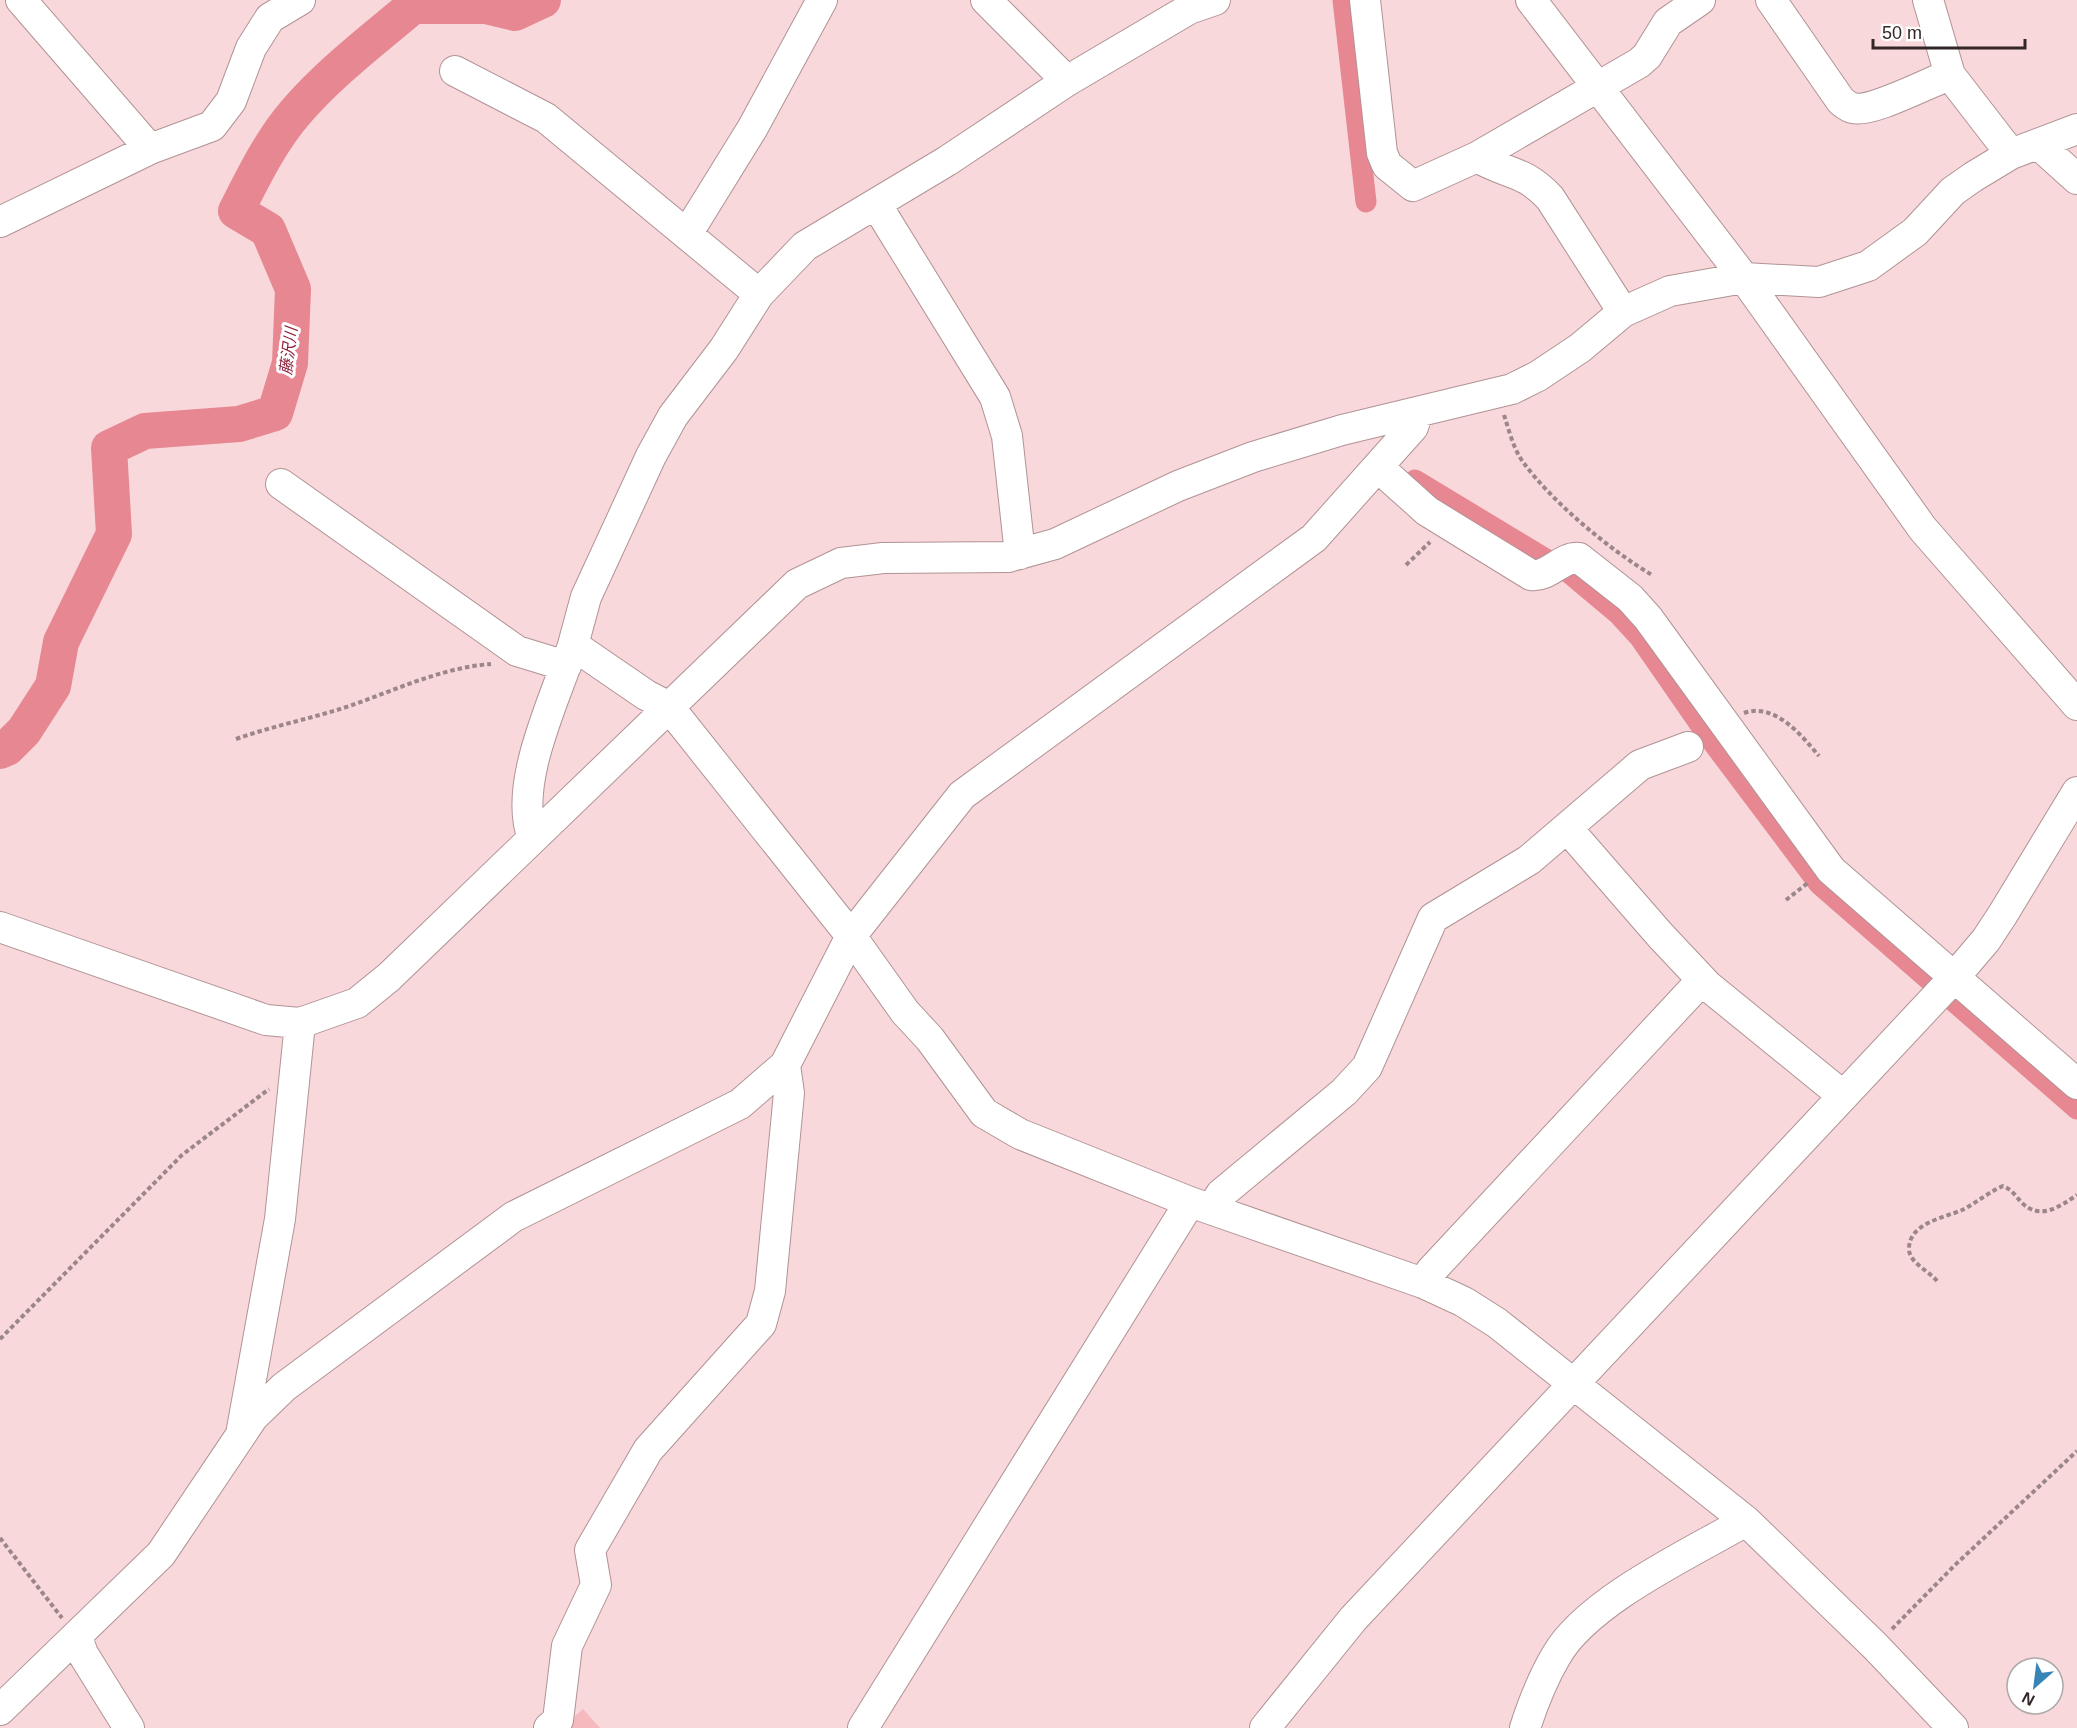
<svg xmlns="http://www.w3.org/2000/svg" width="2077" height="1728" font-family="Helvetica,'Noto Sans JP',sans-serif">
<rect width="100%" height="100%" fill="#f8d8da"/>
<path fill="#f6b9be" d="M583 1709 600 1728H561Z"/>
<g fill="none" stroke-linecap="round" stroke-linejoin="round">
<path stroke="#e68792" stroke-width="21" d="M1343 0 1366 202
M1415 480 1569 573 1618 614 1640 638 1710 739 1819 884 2077 1109"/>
<path stroke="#e68792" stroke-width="36" d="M0 751 7 748 24 731 53 686 61 642 114 534 109 448 145 431 239 424 275 413 290 363 293 289 268 230 236 211C253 178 270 142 295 113 329 73 373 40 413 6H486L515 13 543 0"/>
<g stroke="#b19395" stroke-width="32">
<path id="minor" d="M21 0 150 149
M986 0 1067 81
M1215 0 1189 9 1067 81 947 161 805 246 759 294 724 349 673 416 651 456 586 597 573 645 646 695 669 707 851 936 905 1012 930 1039 984 1113 1020 1134 1190 1202 1423 1283 1464 1302 1497 1323 1746 1521 1875 1646 1953 1728
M1365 0 1382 153 1387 165 1413 186 1477 157 1639 63 1647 56 1668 22 1700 0
M1531 0 1744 278 1923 529 2077 705
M1771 0 1841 101C1845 104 1848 107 1853 108 1872 113 1929 82 1950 75
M1928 0 1950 75 2011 154
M455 71 546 118 759 294
M2038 144 2077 179
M1477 157C1507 175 1523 169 1550 198L1623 312
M876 204 995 397 1007 436 1020 554
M0 222 150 149 212 126 231 101 251 48 270 18 300 0
M687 234 752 129 822 0
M1379 468 1427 511 1531 575C1548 578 1562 556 1579 558L1630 598 1648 618 1831 870 2077 1084
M281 484 517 651 566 666
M1567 828 1660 935 1708 986 1842 1095
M533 838C512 786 555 699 572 648
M0 927 266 1020 300 1023 357 1003 389 977 797 584 841 563 883 558 1008 557 1055 544 1178 486 1253 457 1342 430 1512 389 1538 376 1580 348 1623 312 1670 291 1744 278 1819 282 1868 266 1915 232 1953 191 1973 177 2011 154 2077 129
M1212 1208 1221 1194 1344 1092 1367 1067 1433 918 1529 860 1640 765 1688 747
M1423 1283 1431 1271 1702 980
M242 1429 280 1219 300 1023
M77 1637 83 1654 129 1728
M0 1710 161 1554 253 1417 284 1387 513 1217 740 1104 785 1065 851 936 962 795 1314 538 1413 427 1418 412
M549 1728 558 1720 567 1646 596 1585 590 1550 648 1450 761 1324 770 1291 789 1093 785 1065
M863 1728 1190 1202
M1265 1728 1353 1619 1951 981 1986 940 2003 914 2077 792
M1525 1728C1533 1703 1543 1678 1556 1656 1587 1601 1691 1553 1746 1521"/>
</g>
<path stroke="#9c8687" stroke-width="4" stroke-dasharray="4.5 3" stroke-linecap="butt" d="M1504 415C1509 430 1513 448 1523 462 1552 502 1610 550 1652 575
M1406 565 1430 542
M1744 713C1775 702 1802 736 1819 756
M236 739C270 727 304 720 337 710 388 694 437 668 491 664
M1786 900 1809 882
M1937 1281C1929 1271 1910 1263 1909 1250 1908 1223 1944 1218 1962 1210 1976 1203 1989 1192 2003 1186 2011 1189 2016 1196 2021 1202 2040 1221 2059 1207 2077 1195
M0 1339 182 1155 269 1089
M0 1538 62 1618
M1892 1629 1955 1565 2077 1451"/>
<use href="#minor" stroke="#fff" stroke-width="30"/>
</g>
<g text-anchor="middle" stroke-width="6" stroke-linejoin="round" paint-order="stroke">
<g font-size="16" font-style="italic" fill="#91213a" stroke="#fff">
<text transform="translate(288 351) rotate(-83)" y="6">藤沢川</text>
</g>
</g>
<g transform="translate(2035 1686) rotate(208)"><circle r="28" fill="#ffffff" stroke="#ada8a9" stroke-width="1.5"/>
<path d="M0-4.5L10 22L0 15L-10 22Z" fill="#3784b7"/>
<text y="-9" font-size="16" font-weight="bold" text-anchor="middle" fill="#322627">N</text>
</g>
<path d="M1873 39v9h152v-9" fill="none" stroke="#322627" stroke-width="3"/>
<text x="1882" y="39" font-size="18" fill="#322627" stroke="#ffffff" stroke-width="4.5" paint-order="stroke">50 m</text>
</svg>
